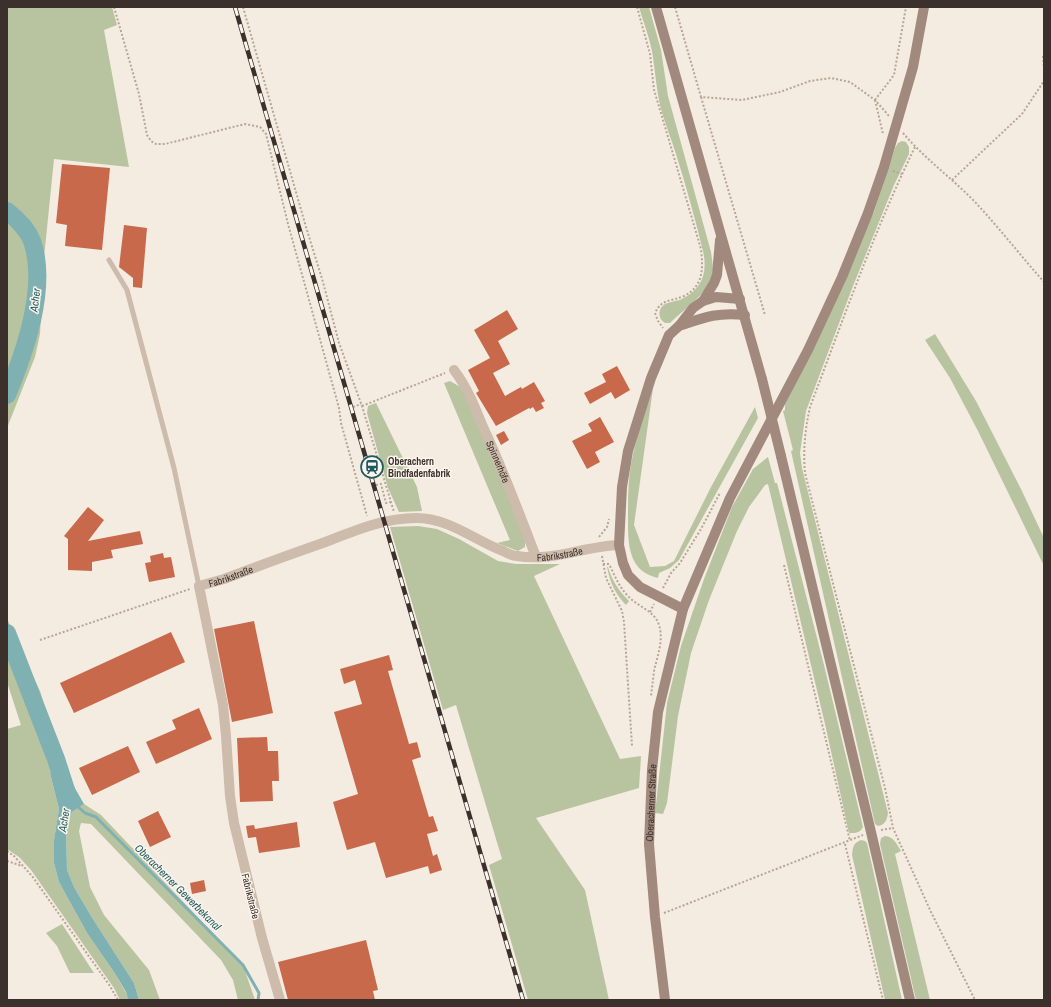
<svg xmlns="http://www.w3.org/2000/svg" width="1051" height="1007" font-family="'Archivo Narrow',sans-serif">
<rect width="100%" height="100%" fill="#f4ebe1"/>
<path fill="#b8c4a0" d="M7 7H112L117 25 104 30 129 167 54 159 44 258 40 334 35 357 7 428Z
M639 7H649L661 50 668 96 711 252C712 260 714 269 712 277 708 293 682 311 670 323H665C658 319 657 309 665 304 669 302 675 301 680 300 702 290 708 273 703 251 695 218 686 186 676 154 671 138 664 121 660 105 656 87 655 69 652 51 649 36 643 21 639 7Z
M902 141 906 142 909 147V154L894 185 853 286 806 411 800 453 802 468 888 813C887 820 885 825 878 826L875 824 791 451 793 450 783 411 785 410V404L874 212 895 148 898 143Z
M935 334 976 401 1021 489 1044 538V566L978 431 950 378 925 340Z
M450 381 462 388 518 516 525 540V547L518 551 497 543 510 540 444 383Z
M653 388 634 525 650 567 665 566 674 561 711 487 755 407 758 418 679 560 670 568 659 573 658 578C651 576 645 574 639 568 627 555 628 533 628 516 628 498 628 481 631 464 636 438 645 413 653 388Z
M376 403 417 487 422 511 399 512 388 488 367 413 368 406Z
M768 457 775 483H777L824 665 863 827C860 833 856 833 849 833L825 724 768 484 765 485 749 507 737 531 709 600 691 653 678 716 667 803 663 814 655 813 667 703 681 646 704 579 732 507 753 469Z
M418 526 437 529 459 539 498 561 516 564H560L534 576 620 759 641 756 639 788 536 818 585 890 609 1000H528L489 865 502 859 456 705 443 710 390 527Z
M607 567H608C612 581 619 591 629 601L626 605C615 594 610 582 607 567Z
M7 618 17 644 40 691 64 769 50 773 59 809 54 840V863L59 882 87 933 114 972 126 993 128 1000H120L114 988 31 870 19 857 7 849V729L21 725 7 682Z
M84 804 101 815 243 965 255 1000H238L233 980 221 960 91 824 81 823 79 831 90 887 104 915 149 970 160 1000H139L134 983 91 916 74 887 67 870 66 830 72 812Z
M885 836C894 837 896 843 901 851L895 854 930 1000H916L880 844 881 838Z
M861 840 865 841 867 843 902 1000H885L852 855C853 847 853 843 861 840Z
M62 924 94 973H70L57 946 46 933Z"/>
<path fill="#7fb0b2" d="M64 769 84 804 72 812 66 830 67 870 74 887 91 916 134 983 139 1000H128L126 992 114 972 87 933 59 882 54 863V840L59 809 50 773Z"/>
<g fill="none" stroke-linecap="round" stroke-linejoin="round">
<path stroke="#7fb0b2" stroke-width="3" d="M76 805 85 813 96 817 243 965 259 993 258 1000"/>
<path stroke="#7fb0b2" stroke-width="18" d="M7 211C16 218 28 230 32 241 48 287 25 352 7 395
M7 633 56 759 67 793"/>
</g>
<path fill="#c8694b" d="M62 164 110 168 102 250 65 246 67 225 56 223Z
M124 225 147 228 142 288 133 287V278L119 267Z
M507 310 518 329 498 341 510 364 493 373 505 396 521 387 522 389 534 382 545 401 541 403 544 408 536 412 533 407 530 409 529 408 496 426 476 393 479 391 468 370 490 358 474 330Z
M617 366 630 390 615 399 611 392 590 404 584 393 606 382 602 374Z
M600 417 614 442 595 452 600 462 587 469 572 441 592 431 588 424Z
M504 431 509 440 501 445 496 435Z
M88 507 104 520 88 541 140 531 143 544 111 550 113 558 92 562V571L68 570V539L64 536Z
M163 553 164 558 171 557 175 577 149 582 145 563 151 562 150 556Z
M254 621 273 713 232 722 214 629Z
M171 632 185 662 74 713 60 683Z
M389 655 393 670 388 671 409 744 417 742 421 757 412 760 429 817 433 816 438 831 427 834 433 856 437 854 442 870 430 874 428 866 386 878 375 842 347 850 333 802 358 794 334 712 362 704 355 680 344 684 340 669Z
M199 708 212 739 156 764 146 742 176 729 172 720Z
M267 737 268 751H278L279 781H272L273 801 240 802 237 738Z
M128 746 140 772 92 795 79 768Z
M158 811 171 837 150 847 138 821Z
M297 822 300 847 259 853 256 837 248 838 246 826 254 825 255 829Z
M204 880 206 891 192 894 190 883Z
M366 940 378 990 373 991 375 1000H288L278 962Z"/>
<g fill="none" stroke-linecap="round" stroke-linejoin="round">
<path stroke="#b9a596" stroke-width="2" stroke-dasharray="2 2" stroke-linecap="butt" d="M114 7 139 94 147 135 151 141 156 144H165L245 124 260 127 266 134 288 224 339 408 341 423 367 516
M243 7 306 227 323 282 339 343 362 406 394 512
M637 7 650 54 654 90 658 103 701 249C703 268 704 286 684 296 671 302 662 298 655 313L658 321 663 328
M675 7 701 97 742 100 780 92 810 81 831 78 850 82 875 100 889 116
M1043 56 1044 68
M701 97 765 315
M875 100 883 134
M875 100 894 75 906 7
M903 133C925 159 953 179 976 203 1000 229 1021 256 1044 282
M915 147C874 231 843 320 810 407 805 430 803 450 805 473L885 788 893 828 931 912 975 1000
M893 171 902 174
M952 180 1022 114 1044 81
M362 406 445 373
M353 407 361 404
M376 485 381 484 386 503 391 502
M599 537 607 527 609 519
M602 556 606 578 622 611 624 622 632 746
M603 564H609C615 576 619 587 628 596 638 607 655 611 659 625 664 640 657 657 654 671 653 680 652 688 651 696
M784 565 850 841
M663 588 671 573 680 563 701 529 720 493
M650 612 654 604
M40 640 190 589
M881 830 893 828
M845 844 883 1000
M7 851 14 856 32 876 110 986 118 1000
M7 861 22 866
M664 913 863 835"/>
<path stroke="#cdbbac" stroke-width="5" d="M109 260 127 290 174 468 199 586"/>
<g stroke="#cdbbac" stroke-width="10">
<path id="s1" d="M454 370C467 387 475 407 483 427 503 469 519 513 536 557"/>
<path id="s2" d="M280 1000 262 938 234 823 230 796 226 736 223 705 199 586 224 579C256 567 288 555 320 544 352 532 382 518 416 518 449 518 474 540 503 551 507 553 512 556 517 556 552 562 585 546 619 545"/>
</g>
<g stroke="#a18a7d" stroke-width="10">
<path d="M656 7 762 379"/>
<path d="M703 301 714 283 717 275 720 240"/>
<path d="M679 326C705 317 718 312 745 315"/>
<path d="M781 456 871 832 910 1000"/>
<path d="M683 609 640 587 628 575 623 563 619 545 622 487 628 451 651 378 669 335 679 326 693 308 703 301 716 297 740 299"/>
<path id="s3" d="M665 1000 655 917 649 844 652 770 658 712 683 609 730 498 808 350 842 277 868 213 884 167 913 67 924 7"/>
</g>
<g stroke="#3b302b" stroke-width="4.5">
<path id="rail" d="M235 7 523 1000"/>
</g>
<use href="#rail" stroke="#fbf5ee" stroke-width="3" stroke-dasharray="9" stroke-linecap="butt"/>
<path stroke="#a18a7d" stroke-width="10" d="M762 379 781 456"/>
</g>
<defs>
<g id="station-ring" transform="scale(1.15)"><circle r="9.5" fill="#fbf5ee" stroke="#1f5a5e" stroke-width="1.5"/><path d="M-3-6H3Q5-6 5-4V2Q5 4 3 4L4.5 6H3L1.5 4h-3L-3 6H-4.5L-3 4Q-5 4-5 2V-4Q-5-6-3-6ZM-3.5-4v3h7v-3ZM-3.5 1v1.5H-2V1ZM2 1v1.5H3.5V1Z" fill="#1f5a5e"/></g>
</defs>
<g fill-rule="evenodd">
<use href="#station-ring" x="372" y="467"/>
</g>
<g text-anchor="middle" stroke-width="3" stroke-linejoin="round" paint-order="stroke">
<g font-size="10" font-weight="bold" fill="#3b302b" stroke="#fbf5ee" text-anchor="start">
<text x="388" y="465">Oberachern<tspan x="388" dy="12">Bindfadenfabrik</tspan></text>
</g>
<g font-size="10" fill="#3b302b" stroke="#fbf5ee">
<text dy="4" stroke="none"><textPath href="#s1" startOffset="102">Spinnerhöfe</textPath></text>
<text dy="4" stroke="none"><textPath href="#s2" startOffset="803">Fabrikstraße</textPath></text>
<text dy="4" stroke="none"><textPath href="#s2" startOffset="456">Fabrikstraße</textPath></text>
<text dy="4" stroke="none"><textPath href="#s3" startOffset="198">Oberacherner Straße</textPath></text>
<text transform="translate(251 896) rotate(76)" y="4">Fabrikstraße</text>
</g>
<g font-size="11" font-style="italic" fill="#1f5a5e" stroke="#fbf5ee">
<text transform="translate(35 300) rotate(-83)" y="4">Acher</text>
<text transform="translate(64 820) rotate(-81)" y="4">Acher</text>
<text transform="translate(178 887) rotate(45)" y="4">Oberacherner Gewerbekanal</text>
</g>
</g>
<rect width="1051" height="1007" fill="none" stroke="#3b302b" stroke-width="16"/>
</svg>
